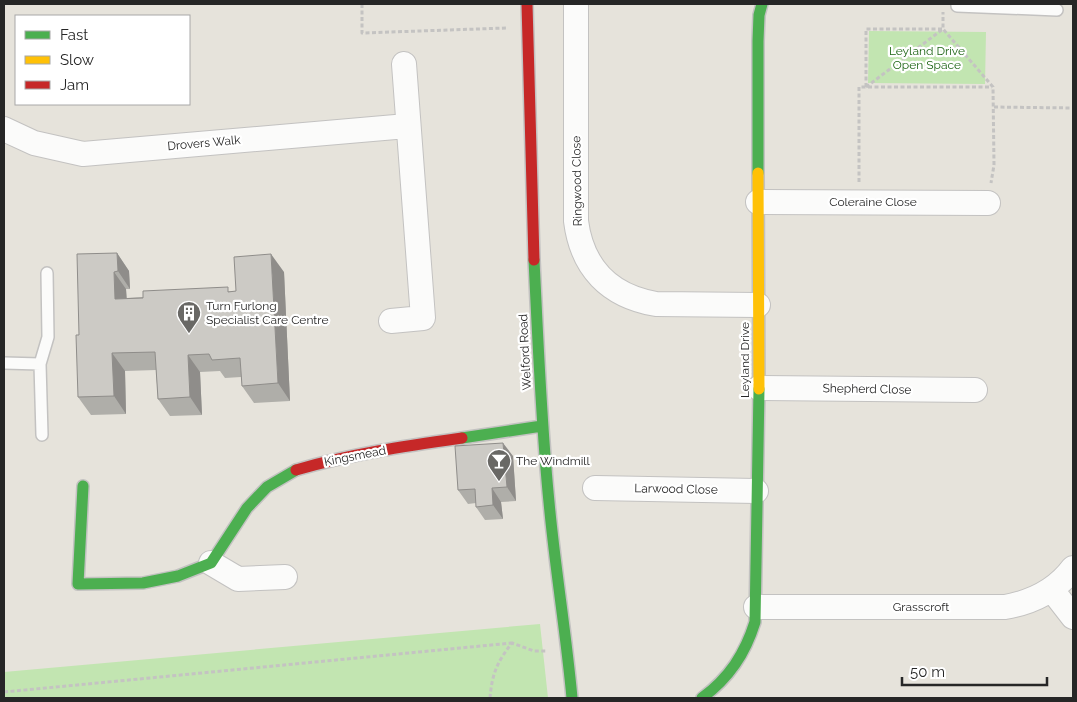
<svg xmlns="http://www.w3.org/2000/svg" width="1077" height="702" font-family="Raleway,sans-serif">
<rect width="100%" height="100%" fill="#e6e3db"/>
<path fill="#c2e5b1" d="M869 31 986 32 985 84 868 83Z
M540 624 548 698H4V672Z"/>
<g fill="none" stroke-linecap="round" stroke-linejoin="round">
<g stroke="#c3c2c1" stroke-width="14">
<path id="lane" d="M957 4V6L1057 10
M4 363 40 364
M42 435 40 364 48 337 47 273"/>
</g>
<g stroke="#c3c2c1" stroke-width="26">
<path id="street" d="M576 4V221C582 268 609 296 656 304L758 305
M4 129 34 143 83 154 407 126
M758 202 988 203
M391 321 423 318 404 64
M759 388 975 390
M595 488 756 491
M211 563 238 579 285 577
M1052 590 1073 617
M756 607H1005C1033 602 1056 591 1073 568"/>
</g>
<g stroke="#c3c2c1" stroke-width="14">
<path id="fast" d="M758 173V41L759 15 762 4
M534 260C538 341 541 422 549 502 555 568 566 632 572 698
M462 438 542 426
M83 486 78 584 143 583 178 576 211 563 247 508 267 487 296 470
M702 698C729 678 745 654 755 622L759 389"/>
</g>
<g stroke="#c3c2c1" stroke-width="14">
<path id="slow" d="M758 173 759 389"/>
</g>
<g stroke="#c3c2c1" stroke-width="14">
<path id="jam" d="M527 4 534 260
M296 470C350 454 406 446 462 438"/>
</g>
<path stroke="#c4c3c2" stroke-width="3" stroke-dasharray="4 2.5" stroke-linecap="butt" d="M362 4V33L506 28
M866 87 943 29 993 87 994 165 991 183
M866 87V29H943V12
M994 107 1073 108
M859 182V87H992
M4 692 512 643
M490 698C492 674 497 662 512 643L534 651H546"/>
<use href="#lane" stroke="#fbfbfa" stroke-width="11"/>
<use href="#street" stroke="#fbfbfa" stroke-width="24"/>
<use href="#fast" stroke="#4caf50" stroke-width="11"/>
<use href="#slow" stroke="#ffc107" stroke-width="11"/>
<use href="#jam" stroke="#c62828" stroke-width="11"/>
</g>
<path fill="#afaea9" d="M117 253 129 271 130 289H126L127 298 236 291 284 272 290 401 254 403 242 386 241 377 225 378 220 371 200 372 202 415 170 416 158 399 156 370 125 371 126 414 91 415 78 397 79 335Z
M513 456 516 501 501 502 503 519 485 520 476 507V503L468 504 458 490Z"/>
<path fill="#8f8d8a" d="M117 253 129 271 130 289 118 271Z
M271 254 284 272 290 401 278 383Z
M114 272 126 289 127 316 115 299Z
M112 353 125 371 126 414 114 396Z
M188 355 200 372 202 415 190 397Z
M503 443 513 456 516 501 507 487Z
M492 488 501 502 503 519 493 505Z"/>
<path fill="#cccac5" stroke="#8f8d8a" d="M117 253 118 271 114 272 115 299 143 298V291L228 287V292L236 291 234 257 271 254 278 383 242 386 240 358 212 360 209 354 188 355 190 397 158 399 155 352 112 353 114 396 78 397 76 335H79L77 254Z
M503 443 507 487 492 488 493 505 476 507 475 489 458 490 455 446Z"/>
<defs>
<g id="building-pin" transform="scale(1.25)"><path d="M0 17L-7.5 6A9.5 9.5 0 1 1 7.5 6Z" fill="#696865" stroke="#fff"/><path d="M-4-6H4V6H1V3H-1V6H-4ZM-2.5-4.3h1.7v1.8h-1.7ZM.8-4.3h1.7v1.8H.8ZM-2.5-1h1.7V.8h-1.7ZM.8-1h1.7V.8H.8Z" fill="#fff"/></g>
<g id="bar-pin" transform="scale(1.25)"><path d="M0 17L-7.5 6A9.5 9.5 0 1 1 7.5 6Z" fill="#696865" stroke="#fff"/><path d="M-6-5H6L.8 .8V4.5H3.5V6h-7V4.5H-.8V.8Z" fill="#fff"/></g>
</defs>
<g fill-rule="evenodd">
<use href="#building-pin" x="189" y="313"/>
<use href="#bar-pin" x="499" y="461"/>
</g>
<g text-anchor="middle" stroke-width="4.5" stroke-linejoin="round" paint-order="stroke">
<g font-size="12" fill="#1e6515" stroke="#fff">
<text x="927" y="55">Leyland Drive<tspan x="927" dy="14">Open Space</tspan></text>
</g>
<g font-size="12" fill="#262626" stroke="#fff">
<text transform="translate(204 143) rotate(-5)" y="4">Drovers Walk</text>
<text transform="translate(577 181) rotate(-91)" y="4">Ringwood Close</text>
<text x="873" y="206">Coleraine Close</text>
<text transform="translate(525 352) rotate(-93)" y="4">Welford Road</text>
<text transform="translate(745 360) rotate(-90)" y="4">Leyland Drive</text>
<text transform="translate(867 389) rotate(1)" y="4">Shepherd Close</text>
<text transform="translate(355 456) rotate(-11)" y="4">Kingsmead</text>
<text transform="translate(676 489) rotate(1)" y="4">Larwood Close</text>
<text x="921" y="611">Grasscroft</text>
</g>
<g font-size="12" fill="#262626" stroke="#fff" text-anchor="start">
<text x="206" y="310">Turn Furlong<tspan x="206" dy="14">Specialist Care Centre</tspan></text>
<text x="516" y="465">The Windmill</text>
</g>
</g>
<rect width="1077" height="702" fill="none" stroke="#262626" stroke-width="10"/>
<rect x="15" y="15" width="175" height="90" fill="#ffffff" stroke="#a8a8a8"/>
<rect x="25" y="31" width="25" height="8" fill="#4caf50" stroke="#a8a8a8"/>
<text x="60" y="40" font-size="15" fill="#262626">Fast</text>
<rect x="25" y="56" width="25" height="8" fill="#ffc107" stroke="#a8a8a8"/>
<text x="60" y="65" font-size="15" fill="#262626">Slow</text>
<rect x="25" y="81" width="25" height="8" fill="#c62828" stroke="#a8a8a8"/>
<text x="60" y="90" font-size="15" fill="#262626">Jam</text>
<path d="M902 677v8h145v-8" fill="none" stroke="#262626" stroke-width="2.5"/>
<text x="910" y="677" font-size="15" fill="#262626" stroke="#ffffff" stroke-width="4" paint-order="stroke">50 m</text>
</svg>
